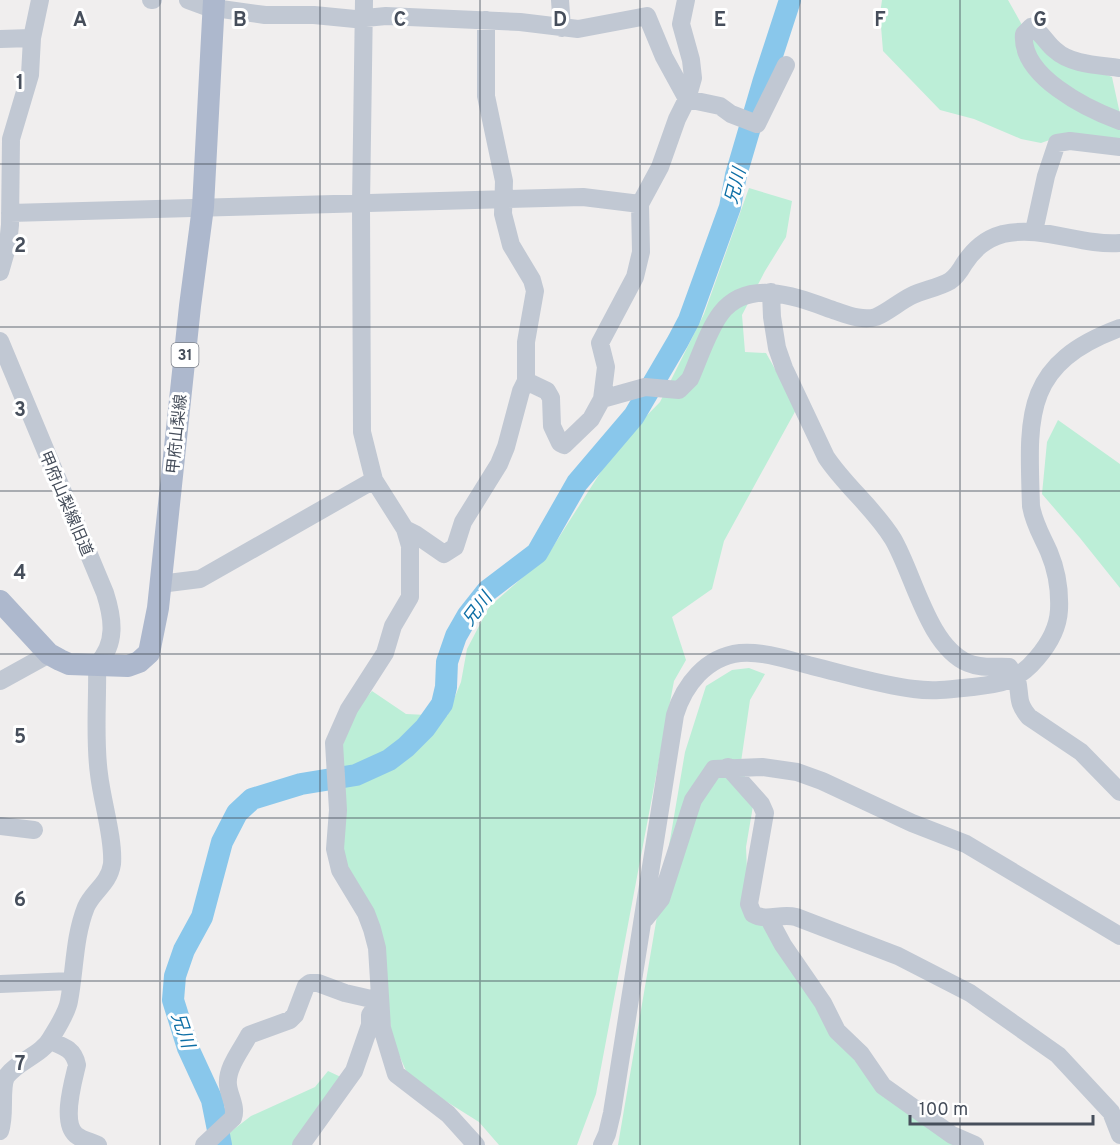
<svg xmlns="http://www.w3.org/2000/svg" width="1120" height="1145" font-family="Overpass,'Noto Sans JP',sans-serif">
<rect width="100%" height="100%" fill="#f0eeee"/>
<path fill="#bceed7" d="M882 0H1008L1022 25 1094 70 1112 77 1120 114V142L1058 137 1041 143 1021 139 974 119 940 110 883 51 880 14Z
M749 188 792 201 786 237 765 271 742 315 745 352 766 353 797 408 724 541 712 589 672 617 686 660 674 681 596 1094 577 1145H499L479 1122 436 1095 407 1073 392 1039 381 939 339 849 343 744 358 707 372 691 406 714 447 716 461 682 467 649 489 607 547 556 618 445 660 402 704 314Z
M1058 420 1120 464V588L1080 538 1042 494 1047 442Z
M749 668 765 674 750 700 741 762 753 806 746 847 748 893 860 1056 966 1145H618L685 752 706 686 732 670Z
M328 1071 343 1078 294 1145H230L229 1133 251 1116 315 1087Z"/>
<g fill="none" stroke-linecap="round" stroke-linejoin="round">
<path stroke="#89c7eb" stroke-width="22" d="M221 1145 212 1100 188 1048 173 1000 175 976 184 950 202 917 222 842 237 813 252 799 301 784 356 775 389 760 406 747 425 728 442 704 446 687 447 662 456 636 468 615 487 591 537 553 577 483 634 416 678 341 689 320 730 207 736 175 763 83 790 0"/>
<path stroke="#c1c8d3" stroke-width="18" d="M151 0H153
M188 0 207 7 265 15H314L355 19 386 16 520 22 578 29 647 16 664 57 687 99
M364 0 361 204 362 432 374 480 405 529 410 546V597L393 626 385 653 349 709 334 743 338 810 335 849 340 870 366 913 372 929 377 948 382 1028 396 1074 448 1114 476 1145
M560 0 562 28
M0 39 32 38
M1120 68C1100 65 1071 65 1055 50 1046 43 1042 32 1031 27L1024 34C1020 76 1087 109 1120 121
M687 99 720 106 731 114 757 124 786 65
M10 213 583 197 640 204
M1034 231 1046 176 1057 143 1070 141 1120 147
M0 272 8 244 10 225 11 139 30 75 32 38 40 0
M771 292 772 317 777 348 784 368 826 457C846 487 874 508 893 539 914 575 928 646 968 663 982 669 995 666 1009 667 1012 671 1016 675 1017 680 1021 696 1016 702 1029 717L1081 752 1120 792
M0 341 105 593C113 618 117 644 97 664 98 700 94 738 99 774 102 801 114 839 112 864 109 884 93 891 86 907 74 937 75 970 69 1001 67 1013 57 1028 51 1038 42 1055 17 1061 6 1077 0 1089 6 1115 0 1131
M526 381 547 391 551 398 552 426 560 443 564 445 591 419 602 399 645 387 679 390 690 379C699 359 708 330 721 313 750 276 801 299 836 311 848 315 863 321 876 317 888 312 899 302 911 296 923 290 938 288 950 281 956 277 960 271 964 264 974 249 985 239 1003 234 1042 225 1081 246 1120 243
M602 399 606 367 600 343 635 277 641 252 640 204 660 167 677 119 687 99 693 78 691 60 681 24 686 0
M405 529 415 534 444 554 455 547 463 522 499 464 506 447 521 391 526 381V342L535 291 532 280 511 245 503 214 504 181 486 96V20
M160 584 200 579 374 480
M0 681 49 654
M728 767 761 804 765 813 749 904 753 914C767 922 780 913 796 917L898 956 970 993 1058 1055 1111 1112 1120 1135
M0 826 34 830
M645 919 661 899 693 800 714 769 762 767 797 772 822 781 912 823 966 844 1120 936
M769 919 783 945 823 1003 837 1031 861 1054 883 1086 952 1135 975 1145
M0 984 71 981
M50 1041C63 1046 74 1049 77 1065 73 1082 61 1122 76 1135 82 1140 92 1142 98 1145
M204 1145 233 1118C237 1107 229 1096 228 1085 226 1068 242 1049 249 1035L290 1020 295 1015 306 986 310 983H318L345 993 380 1001
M301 1145 354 1071 370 1025V1015L378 1003
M602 1145 607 1134 612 1113 675 715C684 685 706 657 740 653 764 651 789 660 812 666 845 674 880 685 914 689 934 692 954 689 973 687 1002 684 1018 681 1037 658 1049 644 1058 629 1059 610 1060 589 1057 571 1049 552 1042 536 1034 524 1031 506 1028 415 1023 364 1120 328"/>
<path stroke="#adb8cd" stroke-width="22" d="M0 601 49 654 60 660 69 664 128 666 139 662 149 653 158 608 190 306 203 207 214 0"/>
</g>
<path fill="none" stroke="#464e5b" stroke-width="1.5" stroke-opacity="0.55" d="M160 0V1145M320 0V1145M480 0V1145M640 0V1145M800 0V1145M960 0V1145M0 164H1120M0 327H1120M0 491H1120M0 654H1120M0 818H1120M0 981H1120"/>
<g text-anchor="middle" stroke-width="6" stroke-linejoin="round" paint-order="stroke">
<rect fill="#fff" stroke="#7e838c" stroke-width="1.5" x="171.5" y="343" width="27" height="24" rx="4.5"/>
<g font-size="15" font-weight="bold" fill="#464e5b">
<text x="185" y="360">31</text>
</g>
<g font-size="16" fill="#464e5b" stroke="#fff">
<text transform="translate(176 434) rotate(-84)" y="6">甲府山梨線</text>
<text transform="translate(67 503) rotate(67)" y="6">甲府山梨線旧道</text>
</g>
<g font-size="18" font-style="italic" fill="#0e6fa6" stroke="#fff">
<text transform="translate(735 186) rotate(-75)" y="6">兄川</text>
<text transform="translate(477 609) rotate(-53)" y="6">兄川</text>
<text transform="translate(183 1030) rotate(71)" y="6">兄川</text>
</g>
</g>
<g font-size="20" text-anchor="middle" font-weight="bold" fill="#464e5b" stroke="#fff" stroke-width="6" stroke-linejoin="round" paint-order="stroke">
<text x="80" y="26">A</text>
<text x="240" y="26">B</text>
<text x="400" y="26">C</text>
<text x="560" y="26">D</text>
<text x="720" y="26">E</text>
<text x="880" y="26">F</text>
<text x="1040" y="26">G</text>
<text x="20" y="89">1</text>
<text x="20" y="252">2</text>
<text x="20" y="416">3</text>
<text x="20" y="579">4</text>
<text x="20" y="743">5</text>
<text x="20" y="906">6</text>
<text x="20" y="1070">7</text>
</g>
<path d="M910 1115v9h183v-9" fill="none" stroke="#464e5b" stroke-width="3"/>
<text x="919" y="1115" font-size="18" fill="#464e5b" stroke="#ffffff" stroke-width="4.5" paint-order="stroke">100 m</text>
</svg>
